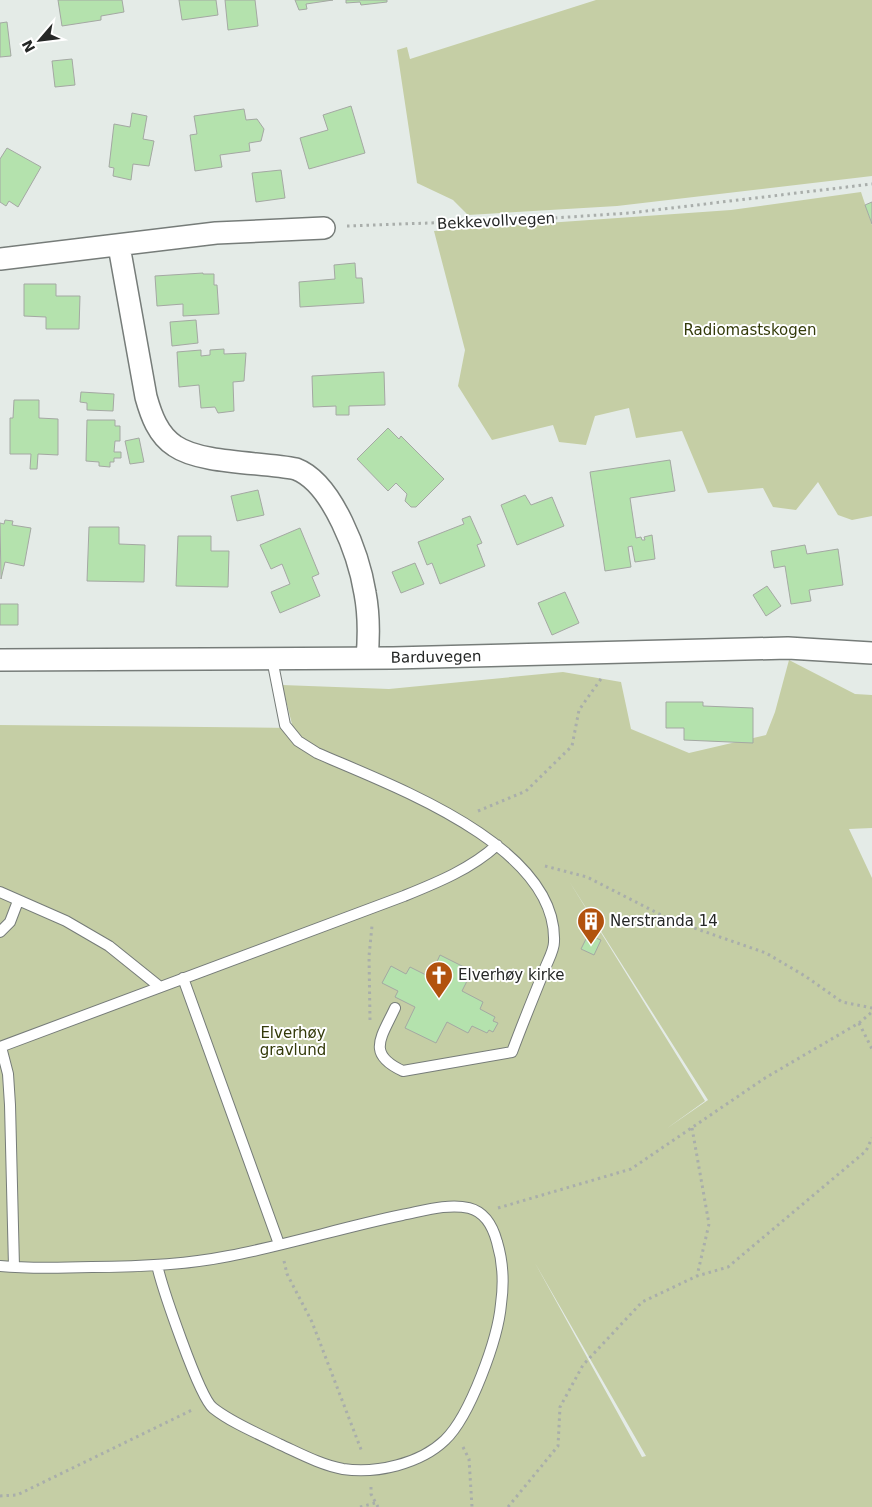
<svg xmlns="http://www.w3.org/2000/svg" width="872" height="1507" font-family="'DejaVu Sans',sans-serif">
<rect width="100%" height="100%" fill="#e4ebe7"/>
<path fill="#c5cea5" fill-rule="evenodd" d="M596 0H872V176L617 206 468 215 453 200 417 183 397 50 407 47 410 59Z
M861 192 872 225V516L852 520 838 515 818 482 796 510 773 507 763 488 708 493 682 431 636 438 629 408 595 416 586 445 559 442 553 425 492 440 458 386 465 350 434 231 731 210Z
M789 660 855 694 872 695V828L849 829 872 878V1507H0V725L293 728 282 685 389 689 563 672 621 682 631 729 689 753 766 735 775 712ZM569 881 708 1100 666 1129 705 1101ZM535 1263 646 1456 642 1457Z"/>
<path fill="#b4e2ad" stroke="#a4a8a3" d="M58 0H122L124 12 101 16V20L62 26Z
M179 0H216L218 15 182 20Z
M225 0H255L258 26 228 30Z
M295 0H333L306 4 307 9 299 10Z
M346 0H387V2L361 5 360 2 346 3Z
M7 22 11 56 0 57V23Z
M72 59 75 85 55 87 52 61Z
M351 106 365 153 309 169 300 138 328 130 323 115Z
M244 109 246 120 257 119 264 129 261 141 249 143 250 151 220 155 222 167 195 171 190 135 197 134 194 116Z
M132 113 147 116 143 139 154 141 149 166 133 164 131 180 113 176 114 168 109 167 114 124 130 127Z
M7 148 41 167 18 207 9 201 6 206 0 202V159Z
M281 170 285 198 256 202 252 173Z
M872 202V224L865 205Z
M355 263 356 278H362L364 303 300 307 299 282 335 279 334 265Z
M203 273V274H214V285H217L219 314 183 316V304L157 306 155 276Z
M24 284H56V296H80L79 329H46V317L24 316Z
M196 320 198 343 172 346 170 322Z
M224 349V354L246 353 244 381 233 382 234 411 218 413 215 407 201 408 199 385 179 387 177 352 201 350V356L210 355V350Z
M384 372 385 405 349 406V415H336V406L313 407 312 376Z
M81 392 114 394 113 411 87 410V403L80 402Z
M14 400H39V418L58 419V455L38 454 37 469H30L31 454H10V418H13Z
M87 420H115V426H120V441H115L114 452H121V458H114V462H110V467L99 466V462L86 461Z
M388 428 399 439 401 436 444 479 416 507H411L405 501 407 494 396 483 388 491 357 459Z
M139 438 144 462 130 464 125 441Z
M670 460 675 491 630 498 636 538 641 537 642 540H645L644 537 652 535 655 559 635 562 632 546 628 547 631 567 605 571 590 472Z
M258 490 264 515 237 521 231 496Z
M525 495 531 505 552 497 564 526 517 545 501 505Z
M470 516 482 543 477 545 485 566 440 584 432 563 427 565 418 542 464 524 462 519Z
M5 520 13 521 12 525 31 528 24 566 5 562 1 579 0 523 4 524Z
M89 527H119V544L145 545 144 582 87 581Z
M300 528 319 574 312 577 320 596 280 613 271 592 290 584 282 564 271 569 260 545Z
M178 536H211V551H229L228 587 176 586Z
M805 545 807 554 838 549 843 585 809 590 811 601 791 604 785 566 774 568 771 551Z
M415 563 424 584 401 593 392 572Z
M767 586 781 606 766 616 753 595Z
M565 592 579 623 552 635 538 603Z
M0 604H18V625H0Z
M666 702H703V706L753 708V743L684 740V728H666Z
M588 935 601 940 594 955 581 949Z
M440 955 472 971 462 991 483 1002 480 1009 495 1017 493 1021 498 1023 493 1032 489 1030 487 1033 472 1026 468 1033 447 1022 436 1043 405 1028 415 1007 395 997 398 991 382 983 391 966 406 974 410 967 430 977Z"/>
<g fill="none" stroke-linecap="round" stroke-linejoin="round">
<g stroke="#767c79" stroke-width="12">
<path id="service" d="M272 659 285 725 298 741 317 753C390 785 558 845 554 942 554 951 547 962 544 971 533 998 522 1025 512 1052L403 1071C366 1054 381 1038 395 1008
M0 892 66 921 109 946 160 987
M0 932 10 922 18 901
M183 978 279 1244
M0 1047 404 896C436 883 471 869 497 845
M1 1047 8 1074 10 1105 14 1267
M0 1266C30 1269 61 1268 92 1267 137 1267 184 1265 229 1256 287 1245 344 1227 402 1215 423 1211 448 1203 469 1208 485 1212 493 1227 497 1242 503 1262 504 1283 501 1304 498 1339 470 1416 445 1440 420 1464 376 1474 343 1469 321 1465 299 1453 279 1444 257 1433 232 1423 213 1408 199 1397 162 1287 157 1265"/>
</g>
<g stroke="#767c79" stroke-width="24">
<path id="minor" d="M119 246 146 397C151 415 158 435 175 446 201 464 263 462 296 469 333 483 359 556 365 593 369 614 369 636 367 658
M0 259 216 233 324 228
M0 660 393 658 788 648 872 653"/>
</g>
<path stroke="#a9aeab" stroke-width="3" stroke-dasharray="2.5 4" stroke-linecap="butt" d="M347 226 538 219 630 213 872 184
M478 811 526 791 572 746 579 710 603 676
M545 866 587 877 671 920 766 953 805 976 842 1002 872 1008
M370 1020 369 956 372 926
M859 1023 872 1049
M692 1128 709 1224 697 1276
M498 1208 631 1169 765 1078 859 1023 872 1012
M284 1261 287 1274 312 1322 362 1452
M463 1447 469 1459 472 1507
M371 1487V1494L378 1507
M0 1496 17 1495 192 1410
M360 1507 375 1503
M508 1507 558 1446 560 1407 583 1365 642 1302 697 1276 728 1267 866 1151 872 1138"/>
<use href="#service" stroke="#fff" stroke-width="10"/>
<use href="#minor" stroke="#fff" stroke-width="21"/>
</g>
<defs>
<g id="building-pin" transform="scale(1.4375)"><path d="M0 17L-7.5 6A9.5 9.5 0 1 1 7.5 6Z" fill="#b2520e" stroke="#fff"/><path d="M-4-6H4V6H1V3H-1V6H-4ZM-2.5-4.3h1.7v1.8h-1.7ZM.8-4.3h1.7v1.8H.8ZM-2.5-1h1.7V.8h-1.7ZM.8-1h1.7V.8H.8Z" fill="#fff"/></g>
<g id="church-pin" transform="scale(1.4375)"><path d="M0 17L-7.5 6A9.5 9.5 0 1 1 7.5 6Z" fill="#b2520e" stroke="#fff"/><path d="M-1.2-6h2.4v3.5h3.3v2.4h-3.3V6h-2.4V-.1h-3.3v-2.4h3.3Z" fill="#fff"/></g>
</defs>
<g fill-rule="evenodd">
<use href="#building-pin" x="591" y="921"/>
<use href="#church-pin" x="439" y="975"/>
</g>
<g text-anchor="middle" stroke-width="4" stroke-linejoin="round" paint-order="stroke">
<g font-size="15" fill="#252726" stroke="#fff">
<text transform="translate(496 221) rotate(-3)" y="5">Bekkevollvegen</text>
<text transform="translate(436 657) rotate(-1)" y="5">Barduvegen</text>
</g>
<g font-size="15" fill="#333a09" stroke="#fff">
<text x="750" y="335">Radiomastskogen</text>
<text x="293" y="1038">Elverhøy<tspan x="293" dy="17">gravlund</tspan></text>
</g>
<g font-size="15" fill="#252726" stroke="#fff" text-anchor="start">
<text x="610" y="926">Nerstranda 14</text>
<text x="458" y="980">Elverhøy kirke</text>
</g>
</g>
<g transform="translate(40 40) rotate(242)" stroke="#ffffff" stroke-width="4" paint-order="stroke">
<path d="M0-4L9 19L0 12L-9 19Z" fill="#252726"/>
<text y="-8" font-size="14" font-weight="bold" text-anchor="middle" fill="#252726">N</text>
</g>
</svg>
